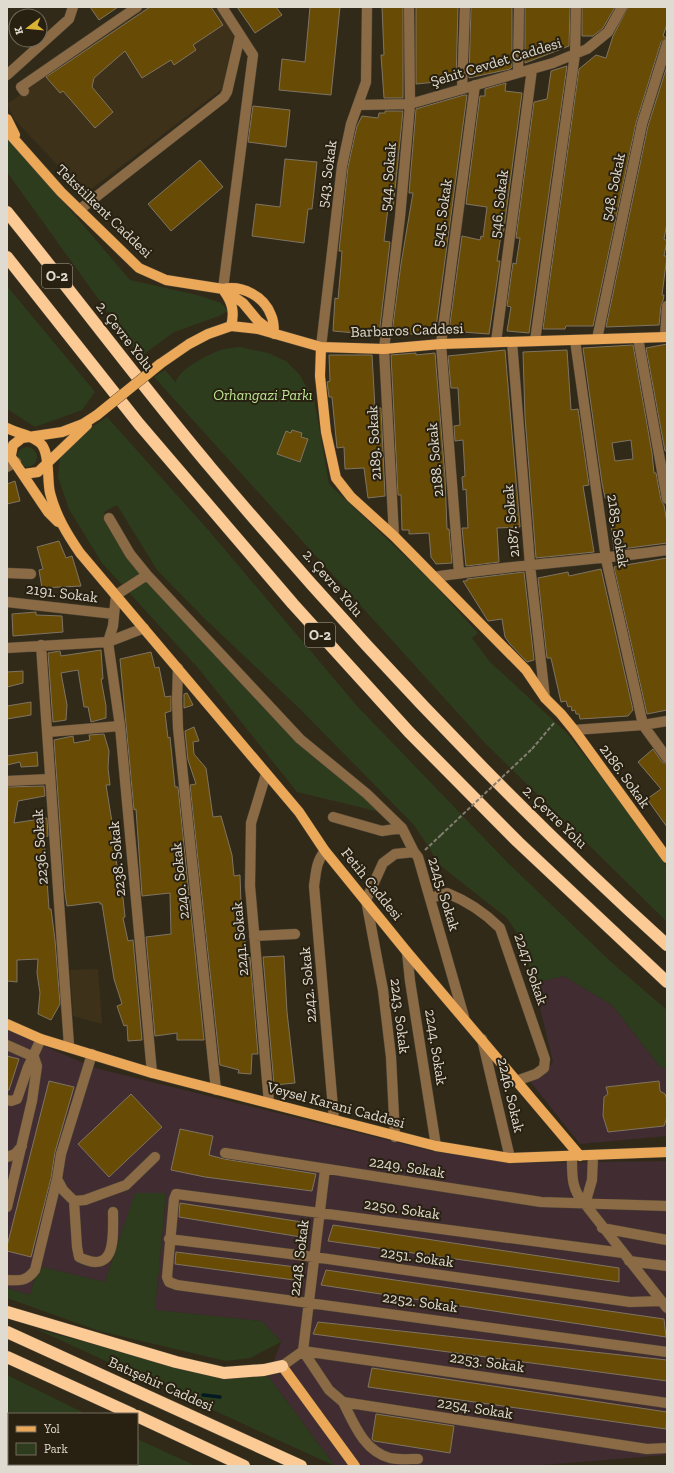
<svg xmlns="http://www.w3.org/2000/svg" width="674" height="1473" font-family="'Zilla Slab',serif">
<rect width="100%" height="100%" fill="#322a19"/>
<path fill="#402c31" d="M564 976 612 1005 661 1068 667 1067V1136L580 1144 529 1080 544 1074 553 1062 534 983Z
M7 1030 95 1068 436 1152 532 1163 667 1161V1455L530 1466H335L268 1376 281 1342 262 1321 155 1310 166 1194H135L105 1282 38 1266 30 1295 7 1288Z"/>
<path fill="#3d311a" d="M145 7H216L234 35 222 89 85 194 15 120 7 104Z
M98 969 102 1024 73 1016 70 970Z"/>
<path fill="#2d3c1d" d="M7 136 130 280 197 295 221 303 228 311 219 316 174 332 140 357 7 172Z
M7 286 95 392 82 410 35 427 7 409Z
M240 347 268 353 286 361 299 374 314 399 329 484 430 580 478 633 472 638 489 661 566 732 616 795 667 867V922L484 742 154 377 165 370 176 383C177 370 206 356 218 351 225 348 233 348 240 347Z
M107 417 210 532 357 706 507 862 611 962 667 1010V1067L661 1068 612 1005 564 976 534 983 522 941 507 918 437 863 430 849 414 825 300 709 203 617 157 570 117 505 104 512 133 565 219 659 384 813 297 792 199 669 102 563 69 509 58 477 60 456 86 431Z
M17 457a10 10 0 1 1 20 0a10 10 0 1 1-20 0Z
M135 1193H166L155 1310 262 1321 281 1342 250 1358 226 1361 99 1331 7 1298V1288L30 1295 38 1266 105 1282Z
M36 1329 223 1379 268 1376 335 1466Z
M7 1375 86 1414H9V1464H137V1439L196 1466H7Z"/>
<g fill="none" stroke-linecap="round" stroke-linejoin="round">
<path stroke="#031a23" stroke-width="3.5" d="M203 1395 220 1397"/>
</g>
<path fill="#684b05" stroke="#7f7462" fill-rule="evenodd" d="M90 7H118L99 20Z
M150 7H211L223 25 193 45 196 50 174 65 171 60 142 78 125 51 94 78 92 87 113 112 95 128 63 91 60 93 46 77Z
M237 7H276L282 15 255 33Z
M310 7H340L331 95 279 90 282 59 305 62Z
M382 7H403V98H384L381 55H384Z
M416 7H458L456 80 416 84Z
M471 7H512V67L510 69 469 78Z
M525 7H570L569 46 525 63Z
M582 7H615L603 28 593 36H582Z
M628 7H667V24L663 36 667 38 661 42 636 123 593 326H566L565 329H543L579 69 596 55 606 58 613 36Z
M567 66 529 333 507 331 511 307 507 306 513 263 516 264 520 238H516L534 102 547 99 551 71Z
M667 66V223L664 239 667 241 664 256H667L662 295H664L663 301 661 306 659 325 606 327 648 126Z
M506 83 505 91 522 93 503 236 501 235 497 261H500L489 334 449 331 462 236 480 240 481 236 483 237 487 207 466 204 480 96H485V89Z
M464 95H467L435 335 392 333 401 264 413 193H409L416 109Z
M253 106 290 110 286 147 248 142Z
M385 111H403L393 209 388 208 384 241 390 242 379 335 333 331 335 298 338 299 341 266 342 251H339L348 167 357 126 362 116 378 118 379 113H385Z
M285 159 317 162 312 209H308L304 243 252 236 256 204 280 207Z
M200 160 223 187 171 231 148 204Z
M667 344V451H665L646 348Z
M633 345 652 453 654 473H656L661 500 664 505 667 523V543L614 550 608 498H605L602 483 583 348ZM631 440 633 459 615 461 612 443Z
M505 350 520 527 497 528 499 562 466 566 462 528H468L466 489 463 490 462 477 465 476 463 440 455 441 454 426 460 425 458 388H451L448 356Z
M567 350 571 410 578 409 589 485 583 486 594 552 536 558 525 417 523 352Z
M416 353V355L435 353 445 477 447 529H449L452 563 436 564 431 557 429 533 409 534V530H402L401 495H398L391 355Z
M329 355H372L375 408H381L385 496 368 498 364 468 345 469 344 447 337 448 332 397H329L327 382 330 381Z
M292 430 302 433 301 437 308 439 300 462 277 454 286 431 291 433Z
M15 481 20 501 7 504V484Z
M59 541 66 558 72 556 81 586 42 588 39 570 43 569 37 547Z
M667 558V710L647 714 614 567Z
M601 569 633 710 628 716 580 719 579 714H576L575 710 572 711 571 706 568 707 566 701 561 702 551 658H547L538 578 568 572 569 576Z
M524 572 534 660 527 662 510 644 505 637 502 619 488 621 463 581H467V579Z
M36 612V615L62 616 63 632 13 636 12 614Z
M101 650 103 679H101L106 706V718L91 722 88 707H84L78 670 61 673 67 705 66 720 53 722 48 653 60 651 61 656Z
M151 652 155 668 159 667 165 697 171 696V711L165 713 168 738 170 737 175 787H178L204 1040H177V1033L155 1036 146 937 171 934 170 893 142 896 136 809 134 810 120 659Z
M23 671V683L7 687V672Z
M187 693 193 705 184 708V694Z
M31 702V715L7 719V706Z
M194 727 199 741 193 742 194 754 206 768 213 817 221 816 232 855 234 876 240 875 242 933 245 932V954L247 953V958L250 957 258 1054H252L251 1074 238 1073 239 1070 220 1065 190 785 196 784 188 760 185 731Z
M104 734 109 751 108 768 110 785H106L112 822 111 833 123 898 125 917 123 918 128 941 133 940 142 1040 128 1041 127 1025 124 1026 117 1006 122 1004 114 979 102 904H100V902L67 906 65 893 54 740 73 736 74 743 90 740 89 735Z
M653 749 662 762 667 764V827L647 799 661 789 638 762Z
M37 752 38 766 21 767 20 762 7 765V756Z
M44 786 45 796 18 801 14 823 47 818 48 836 44 837 49 909H51L55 940 60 1004 51 1020 38 1014 40 993 37 973 38 959 17 960V982L7 981V787Z
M284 956 287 1012 295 1083 274 1085 263 957Z
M7 1056 19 1059 9 1090H7Z
M49 1081 74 1087 55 1152 51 1178 31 1257 7 1251V1246Z
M659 1081 660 1091 665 1094 667 1100V1117L664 1126 608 1132 603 1116 604 1097 608 1094 606 1087Z
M131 1094 162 1127 109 1177 78 1144Z
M180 1129 213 1136 209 1155 224 1159 316 1174 312 1191 205 1177 171 1170Z
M180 1203 302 1222 301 1237 179 1217Z
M333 1225 619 1268V1282L328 1241Z
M176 1252 296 1267 294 1280 175 1264Z
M326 1270 664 1319 666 1337 321 1285Z
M318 1322 667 1360V1381L313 1334Z
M372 1368 667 1412 666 1429 368 1387Z
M376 1414 454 1426 450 1453 374 1441 372 1439Z"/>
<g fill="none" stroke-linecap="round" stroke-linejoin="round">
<g stroke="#4e4636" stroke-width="11">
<path id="minor" d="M222 7 253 55 223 289
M518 73 519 7
M7 75 69 19 73 7
M462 88 465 7
M24 91 21 87 137 7
M359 105 410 104 553 63 587 49 608 32 622 7
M79 210 224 97 227 92 240 36
M665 336 667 306
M638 338 667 499
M597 339 642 124 667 44
M575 340 606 559 643 725 667 758
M535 341 575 54 576 7
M496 342 532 69
M512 342 530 565 545 698
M321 347 342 166 351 124 366 82 367 7
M7 467 16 462
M109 518 130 554 147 575 300 739 367 794 402 828 414 852
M394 536 384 349 400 217 410 104 409 7
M7 573 31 574
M459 573 441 344 475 85
M147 575 116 595 113 626 108 642 120 726 152 1073
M434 577C511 565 589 561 667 550
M7 602 114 614
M41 645 69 1046
M7 648 108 642 144 628
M178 668 177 700 178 728 216 1090
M574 730 643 725 667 721
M48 732 120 726
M266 774 251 823 250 886 269 1103
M7 781 50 779
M333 817 382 831 402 828
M325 851C316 861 316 873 314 886L334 1120
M431 898 447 893C467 901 485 913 500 928L545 1059 544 1068 536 1074 516 1081
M254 936 295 934
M407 952 410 981 436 1146
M482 1039 510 1158
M7 1045 34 1057 37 1066 32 1101 7 1207
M92 1054 61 1154 57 1179 63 1190 74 1201 85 1200 126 1185 155 1157
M7 1100 11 1101 17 1099 28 1067 41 1039
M395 1137 391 1057 383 990 366 900 383 863 395 854 414 852 418 857 464 1017
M225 1153 541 1202 667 1206
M572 1156C572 1175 571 1190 585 1204L667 1308
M7 1157 15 1154 22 1146
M74 1201 77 1247 79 1257C117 1276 113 1236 113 1212
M585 1204 592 1180 593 1156
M602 1228 667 1240
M169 1239 314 1257 630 1302 661 1301
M623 1253 176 1194 174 1199 167 1277 169 1282 177 1285 667 1352
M629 1261 667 1266
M7 1280C20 1281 27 1281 35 1270L57 1179
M303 1351 329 1390 343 1402 647 1449 667 1448
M303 1351 667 1403
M303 1351 325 1169
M282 1366 303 1351
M343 1402C354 1424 364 1451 390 1458 399 1460 410 1459 418 1459"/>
</g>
<g stroke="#4e4636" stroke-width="11">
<path id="major" d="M7 119 15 135
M7 131 61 192 139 268 166 280 223 289 243 303 258 321 271 331
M223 289C242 285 264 296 271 315 274 321 274 328 274 334
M224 291C232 302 235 312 231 326
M321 347 320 376 326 432 336 478 351 497 394 536 526 670 545 698 561 714 574 730 667 858
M160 364 189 344 208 334 231 326 258 329 321 347 384 349 441 344 667 337
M7 428C18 434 34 435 42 445 50 456 47 480 50 493 56 516 67 534 80 553L299 812 325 851 407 952 580 1156
M7 451 48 512 58 522
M11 455 13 445 22 438 62 432 83 424 97 415
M24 474 38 472 87 425
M7 1024 41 1039 152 1073 436 1146 510 1158 667 1152
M282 1366 355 1466"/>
</g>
<g stroke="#4e4636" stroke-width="13">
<path id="highway" d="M7 212C76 297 141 385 211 468 353 637 504 797 667 945
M7 257 139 424 293 604 409 732 518 842 667 982
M7 1312 176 1362 224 1373 264 1370 282 1366
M7 1332 301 1466
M7 1357 132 1414
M137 1416 244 1466"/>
</g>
<path stroke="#847e70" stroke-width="2" stroke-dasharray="4 2" stroke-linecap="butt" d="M532 749 554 723
M425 850 441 835"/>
<use href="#minor" stroke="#8b6a46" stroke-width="10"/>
<use href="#major" stroke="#eca859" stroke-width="10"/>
<use href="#highway" stroke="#fbca95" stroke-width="12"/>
<g stroke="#4e4636" stroke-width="11" stroke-linecap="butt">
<path id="major-bridge" d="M97 415 160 364"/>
</g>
<path stroke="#847e70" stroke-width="2" stroke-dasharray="4 2" stroke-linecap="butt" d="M441 835 532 749"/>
<use href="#major-bridge" stroke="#eca859" stroke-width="10"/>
</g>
<g text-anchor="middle" stroke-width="4" stroke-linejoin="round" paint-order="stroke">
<g fill="#282010" stroke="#a9a396" stroke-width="1">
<rect x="42" y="264" width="30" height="24" rx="3"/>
<rect x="305" y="623" width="30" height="24" rx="3"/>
</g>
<g font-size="14" font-weight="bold" fill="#e0dbd0">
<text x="57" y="281">O-2</text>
<text x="320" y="640">O-2</text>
</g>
<g font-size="15" fill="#e0dbd0" stroke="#282010">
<text transform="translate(496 62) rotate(-17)" y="5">Şehit Cevdet Caddesi</text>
<text transform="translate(327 174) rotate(-82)" y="5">543. Sokak</text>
<text transform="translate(388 177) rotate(-85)" y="5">544. Sokak</text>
<text transform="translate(613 187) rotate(-78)" y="5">548. Sokak</text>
<text transform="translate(499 204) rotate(-83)" y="5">546. Sokak</text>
<text transform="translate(104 211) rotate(44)" y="5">Tekstilkent Caddesi</text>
<text transform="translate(442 213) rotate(-82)" y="5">545. Sokak</text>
<text transform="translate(407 330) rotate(-2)" y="5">Barbaros Caddesi</text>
<text transform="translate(125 336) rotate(52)" y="5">2. Çevre Yolu</text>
<text transform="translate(374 443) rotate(-93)" y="5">2189. Sokak</text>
<text transform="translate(435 460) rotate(-95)" y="5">2188. Sokak</text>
<text transform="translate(511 521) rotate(-95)" y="5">2187. Sokak</text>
<text transform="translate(618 531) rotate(81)" y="5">2185. Sokak</text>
<text transform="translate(333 583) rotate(49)" y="5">2. Çevre Yolu</text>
<text transform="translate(62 593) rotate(7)" y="5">2191. Sokak</text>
<text transform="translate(625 776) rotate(54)" y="5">2186. Sokak</text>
<text transform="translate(555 817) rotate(44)" y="5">2. Çevre Yolu</text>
<text transform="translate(40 847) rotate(-94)" y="5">2236. Sokak</text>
<text transform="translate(117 859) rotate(-95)" y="5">2238. Sokak</text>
<text transform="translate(180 881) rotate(-96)" y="5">2240. Sokak</text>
<text transform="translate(372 884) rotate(51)" y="5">Fetih Caddesi</text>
<text transform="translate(444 894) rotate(73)" y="5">2245. Sokak</text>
<text transform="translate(240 939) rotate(-95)" y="5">2241. Sokak</text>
<text transform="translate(531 969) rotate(71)" y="5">2247. Sokak</text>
<text transform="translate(308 985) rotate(-95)" y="5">2242. Sokak</text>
<text transform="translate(400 1016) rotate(83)" y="5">2243. Sokak</text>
<text transform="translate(436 1047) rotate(81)" y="5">2244. Sokak</text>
<text transform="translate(511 1095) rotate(77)" y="5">2246. Sokak</text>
<text transform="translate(336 1105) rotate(15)" y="5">Veysel Karani Caddesi</text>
<text transform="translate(407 1167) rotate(9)" y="5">2249. Sokak</text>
<text transform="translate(402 1209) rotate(8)" y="5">2250. Sokak</text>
<text transform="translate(417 1257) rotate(8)" y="5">2251. Sokak</text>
<text transform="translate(299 1258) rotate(-83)" y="5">2248. Sokak</text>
<text transform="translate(420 1302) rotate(8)" y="5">2252. Sokak</text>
<text transform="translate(487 1362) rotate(8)" y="5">2253. Sokak</text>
<text transform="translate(161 1384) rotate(24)" y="5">Batışehir Caddesi</text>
<text transform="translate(475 1408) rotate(9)" y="5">2254. Sokak</text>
</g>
<g font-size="15" font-style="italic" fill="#bbe693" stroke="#282010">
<text x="263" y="400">Orhangazi Parkı</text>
</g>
</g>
<rect width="674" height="1473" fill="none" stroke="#e0dbd0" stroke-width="16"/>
<rect x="8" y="1413" width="130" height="52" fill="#282010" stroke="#726b5d"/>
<rect x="16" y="1426" width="20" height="6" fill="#eca859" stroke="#726b5d"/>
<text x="44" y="1433" font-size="12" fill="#e0dbd0">Yol</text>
<rect x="16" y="1443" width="20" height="12" fill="#2d3c1d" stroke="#726b5d"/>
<text x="44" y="1453" font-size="12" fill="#e0dbd0">Park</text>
<g transform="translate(28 28) rotate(254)"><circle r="19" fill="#282010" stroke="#726b5d"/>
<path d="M0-3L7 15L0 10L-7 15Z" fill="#dab334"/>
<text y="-6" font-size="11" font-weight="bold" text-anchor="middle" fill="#e0dbd0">K</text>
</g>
</svg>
